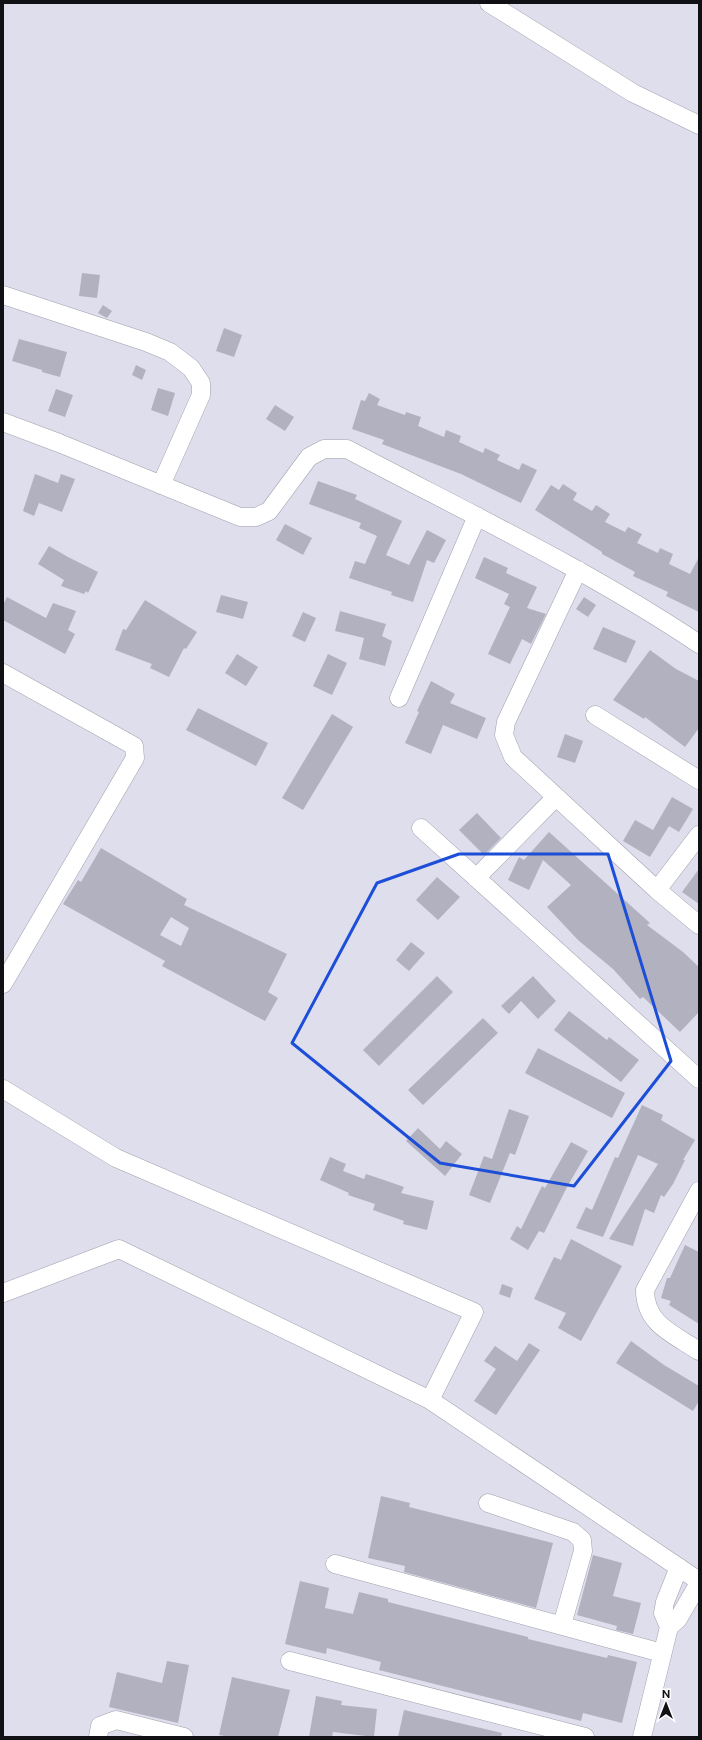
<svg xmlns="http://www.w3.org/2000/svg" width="702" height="1740" font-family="'Public Sans',sans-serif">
<rect width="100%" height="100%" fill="#dfdeed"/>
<path fill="#b2b1bf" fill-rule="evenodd" d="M82 273 100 275 97 298 79 296Z
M103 305 112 311 107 318 98 313Z
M224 328 242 335 234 357 216 351Z
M19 339 67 352 60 377 42 372V370L12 361Z
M136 365 146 370 142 380 132 375Z
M158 388 175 393 168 416 151 410Z
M56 389 73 395 65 417 48 411Z
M369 393 380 399 377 405 405 415 406 412 421 417 418 426 444 437 446 430 461 436 459 442 483 453 485 448 500 455 497 460 519 470 522 463 537 470 521 503 461 474 382 444 384 440 352 429 361 400 365 401Z
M275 405 294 417 285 431 266 419Z
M35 474 58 483 61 474 75 479 62 512 39 503 34 516 23 511Z
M318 481 357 495 355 499 402 521 386 555 409 565 427 530 446 540 434 563 427 560 413 602 391 595 392 592 349 578 355 561 365 564 377 536 359 528 361 523 309 504Z
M563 484 577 493 573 500 592 511 596 505 610 514 605 522 625 532 628 527 642 534 637 543 658 553 660 548 673 554 669 564 690 574 699 557V612L666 596 668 592 633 576 635 572 602 554V552L535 510 551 485 559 490Z
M285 524 312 538 303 555 276 540Z
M49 546 68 557 98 572 88 593 86 591 84 594 61 586 64 580 38 564Z
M484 557 508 568 506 573 537 587 527 608 546 614 531 644 522 639 510 664 488 654 510 607 504 604 509 594 475 578Z
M221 595 248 602 243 619 216 612Z
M7 597 46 618 53 603 76 611 68 630 75 634 65 654 3 620V605Z
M584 597 596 605 588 617 576 609Z
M145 600 197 632 186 649 184 648 169 677 150 668 152 664 115 650 123 629 126 630Z
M340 611 386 624 382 636 392 641 385 666 359 659 364 638 335 631Z
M303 612 316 618 305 642 292 636Z
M603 627 636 641 626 663 593 649Z
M650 650 676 669 699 681V728L685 747 645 717 644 719 613 700Z
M237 654 258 667 246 686 225 673Z
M328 654 347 663 332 695 313 686Z
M431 681 455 694 450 703 486 718 477 739 443 725 431 754 405 743 419 712 417 711Z
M198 708 268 743 256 766 186 730Z
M332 714 353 727 303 810 282 798Z
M565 734 583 741 575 763 557 757Z
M672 797 693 809 679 832 669 826 650 857 623 841 635 820 653 830Z
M477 813 501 838 484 855 459 830Z
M549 832 650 923 647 925 683 952 699 967V1012L680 1032 643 997 640 999 613 969 578 940 547 907 571 885 543 860 529 890 508 880 519 857 524 860Z
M101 848 187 899 184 905 287 954 268 992 278 998 265 1021 162 966 165 961 63 904 78 880 81 882ZM171 917 189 928 181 946 160 935Z
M699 869V904L682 892Z
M437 877 460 897 438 920 416 900Z
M411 942 425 953 409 971 396 960Z
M437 976 453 992 379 1066 363 1050Z
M533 976 556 1001 538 1019 521 1001 509 1014 501 1006Z
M569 1011 607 1040 609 1037 639 1060 621 1082 554 1030Z
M483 1018 498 1033 423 1105 408 1090Z
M538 1048 625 1093 612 1118 525 1073Z
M642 1105 663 1115 661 1120 695 1140 683 1160H685L673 1184 664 1197 661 1195 654 1213 645 1209 633 1246 609 1239 658 1164 638 1155 603 1237 576 1228 586 1207 592 1210 615 1157 618 1158Z
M509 1109 529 1116 515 1155 510 1153 490 1203 469 1195 484 1156 492 1159Z
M418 1128 440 1149 446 1141 462 1154 445 1176 406 1141Z
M571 1142 588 1151 567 1187 544 1233 539 1231 528 1250 510 1239 517 1226 521 1229 542 1186 545 1188Z
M330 1157 346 1164 343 1171 364 1179 366 1174 384 1180 404 1187 401 1193 434 1201 427 1230 403 1224 404 1221 373 1210 375 1204 348 1195 349 1193 320 1180Z
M571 1239 622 1266 581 1341 558 1328 566 1313 534 1299 554 1257 561 1260Z
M685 1245 699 1252V1324L669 1305 671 1301 661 1298 667 1278H670Z
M502 1284 513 1288 510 1298 499 1294Z
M631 1341 664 1365 699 1386V1401L693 1411 616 1363Z
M529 1343 540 1350 496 1415 474 1401 496 1369 484 1361 495 1346 517 1361Z
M381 1496 410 1503 409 1507 553 1543 536 1608 404 1572 405 1566 368 1558Z
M593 1555 622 1563 613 1596 641 1603 633 1634 616 1630 617 1626 577 1615Z
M300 1581 329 1588 325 1608 353 1614 359 1592 388 1599V1602L528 1637V1639L607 1658 608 1655 637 1662 622 1723 583 1713 581 1721 379 1670 381 1662 327 1648 326 1654 285 1644Z
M167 1661 189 1665 178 1723 109 1707 117 1672 162 1683Z
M232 1677 290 1690 278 1737H229L219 1735Z
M316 1696 342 1701 341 1705 377 1709 374 1737 333 1732 332 1737H309Z
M404 1710 502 1733 501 1737H398Z"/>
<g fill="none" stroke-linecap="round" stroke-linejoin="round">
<g stroke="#a09fad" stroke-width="19">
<path id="minor" d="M489 3 633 93 699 125
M3 295 146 342 170 352 191 368 201 383V395L161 485
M3 422 59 443 240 517H256L269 511 309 457 324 449H347C466 512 587 569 699 644
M578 570 506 722 504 735 513 757 657 890 699 925
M3 673 134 746 135 758 3 984
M399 698 477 516
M595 715 699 780
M421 828 699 1079
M476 878 556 797
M657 890 699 835
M3 1089 116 1158 474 1312 430 1400 699 1581
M699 1191 645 1290C645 1324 673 1334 699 1351
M3 1293 119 1249 430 1400
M488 1503 573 1532 582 1540 583 1551 562 1625
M335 1564 662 1653
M669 1627 678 1619 699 1583
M290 1661 585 1737
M98 1737 100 1726 116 1720 184 1737
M642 1737 669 1627 663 1613 665 1602 679 1567"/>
</g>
<use href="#minor" stroke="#fff" stroke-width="18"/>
</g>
<path fill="none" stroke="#1d4ed8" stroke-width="3" stroke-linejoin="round" d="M459 854H608L671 1061 574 1186 440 1163 292 1043 377 883Z"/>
<rect width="702" height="1740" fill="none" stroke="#111015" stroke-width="8"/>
<g transform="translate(666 1704)" stroke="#ffffff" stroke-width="3" paint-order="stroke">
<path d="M0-3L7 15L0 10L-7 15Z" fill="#111015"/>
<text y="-6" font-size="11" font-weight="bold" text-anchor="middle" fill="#111015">N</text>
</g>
</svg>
